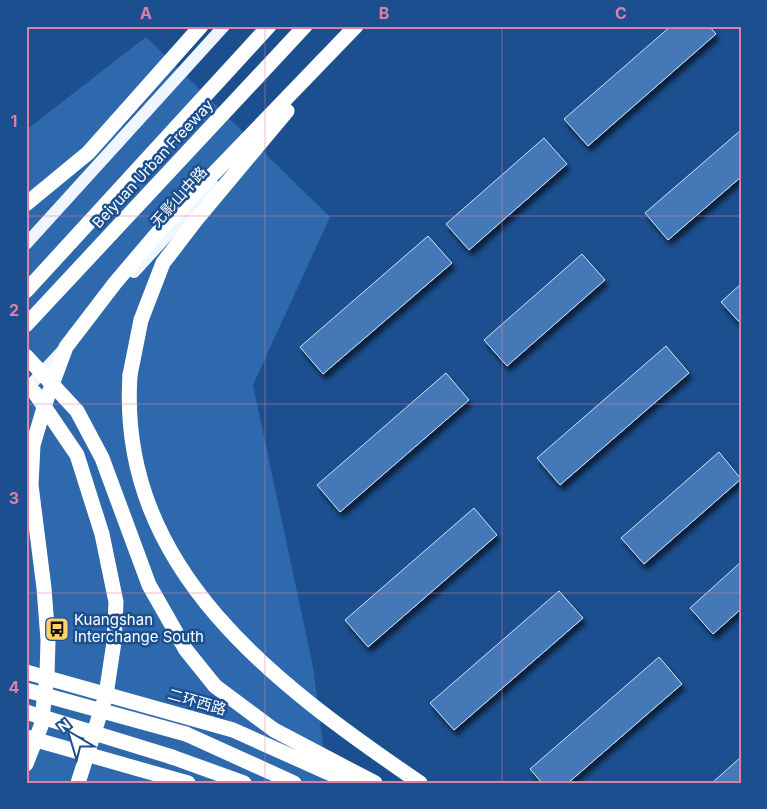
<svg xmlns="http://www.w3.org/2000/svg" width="767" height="809" font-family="Inter,'Noto Sans SC',sans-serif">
<defs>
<filter id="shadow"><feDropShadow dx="3" dy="5.5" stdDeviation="2.5" flood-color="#0009"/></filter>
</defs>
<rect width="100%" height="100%" fill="#1b4f8f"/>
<path fill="#2e69ad" d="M146 37 330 217 253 385 313 667 328 783H26V130Z"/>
<path fill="#4478b7" stroke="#cfe3fa" filter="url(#shadow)" d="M671 26H709L716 34 588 146 564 119Z
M741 130V177L668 240 645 213Z
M544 138 567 164 469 250 446 224Z
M428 236 452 263 323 374 300 347Z
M582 254 605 280 507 366 484 340Z
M741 284V324L721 302Z
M666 346 689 373 560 485 537 458Z
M446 373 469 400 340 512 317 485Z
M719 452 741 479 644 564 621 538Z
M474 508 497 535 368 647 345 620Z
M741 562V609L713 634 690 608Z
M559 591 583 618 454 730 430 703Z
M659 657 682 684 568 783H542L530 769Z
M741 757V783H712Z"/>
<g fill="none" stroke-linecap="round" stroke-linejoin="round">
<path stroke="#f0f6ff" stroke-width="12" d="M26 244 224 26
M134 272 213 185
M26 390 63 350"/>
<path stroke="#fff" stroke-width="15" d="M26 204 88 153 201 26
M26 291 269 26
M26 325 305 26
M130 375C117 570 277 685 420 783
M26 672 233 730 351 783
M215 686 274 730 375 783
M186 734 294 783
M26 737 188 783
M172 757 244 783"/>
<path stroke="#fff" stroke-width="15" d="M26 356 77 411 102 458 149 585 186 650 215 686
M130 375 141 320 163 263 196 220 287 111
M26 385 35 393 77 455 102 534 116 602 114 642 106 695 78 783
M26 690 186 734
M26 712 172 757
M26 764 41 726 47 676 48 640 44 588 31 485 33 445 46 401 66 347 115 283 166 223 356 26"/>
</g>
<path fill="none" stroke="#dd80a5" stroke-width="1" stroke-opacity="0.55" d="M265 26V783M502 26V783M26 216H741M26 404H741M26 593H741"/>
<defs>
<g id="bus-square" transform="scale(1.25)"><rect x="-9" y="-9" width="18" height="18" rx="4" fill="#ffd166" stroke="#1b4f8f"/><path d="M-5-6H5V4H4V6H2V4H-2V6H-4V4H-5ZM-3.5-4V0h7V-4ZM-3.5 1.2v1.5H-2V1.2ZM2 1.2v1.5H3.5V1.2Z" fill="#111"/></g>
</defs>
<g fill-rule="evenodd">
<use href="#bus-square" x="57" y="629"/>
</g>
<g text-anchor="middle" stroke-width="5" stroke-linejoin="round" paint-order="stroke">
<g font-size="15" fill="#fff" stroke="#1b4f8f">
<text transform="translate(153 164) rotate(-47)" y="5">Beiyuan Urban Freeway</text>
<text transform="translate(179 197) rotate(-48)" y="5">无影山中路</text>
<text transform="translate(197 702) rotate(16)" y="5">二环西路</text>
</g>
<g font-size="15" fill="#fff" stroke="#1b4f8f" text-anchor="start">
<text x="74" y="625">Kuangshan<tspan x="74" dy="17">Interchange South</tspan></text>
</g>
</g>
<rect width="767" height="809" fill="none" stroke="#1b4f8f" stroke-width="55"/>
<g transform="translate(72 736) rotate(322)" stroke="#1b4f8f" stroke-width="4" paint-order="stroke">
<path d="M0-4L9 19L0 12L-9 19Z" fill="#ffffff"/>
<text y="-8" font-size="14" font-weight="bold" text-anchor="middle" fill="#ffffff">N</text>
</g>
<rect x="28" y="28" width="712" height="754" fill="none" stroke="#dd80a5" stroke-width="2"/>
<g font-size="16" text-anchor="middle" font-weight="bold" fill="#dd80a5">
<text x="146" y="19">A</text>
<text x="384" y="19">B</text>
<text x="621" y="19">C</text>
<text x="14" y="127">1</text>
<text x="14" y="316">2</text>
<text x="14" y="504">3</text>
<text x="14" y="693">4</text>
</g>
</svg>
